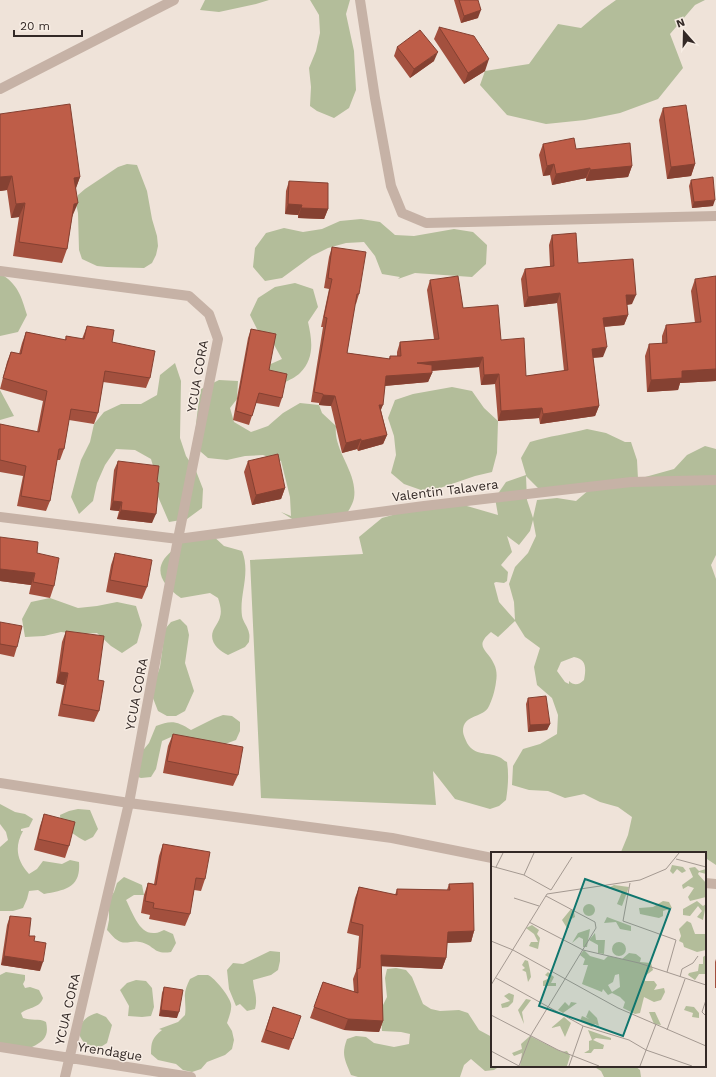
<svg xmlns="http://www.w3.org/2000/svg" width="716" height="1077" font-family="'Work Sans',sans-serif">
<rect width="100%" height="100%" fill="#efe3d9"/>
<path fill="#b3bd9a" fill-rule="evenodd" d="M205 0H269L256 4 219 12 200 10Z
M310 0H350L346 14 354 51 356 90 349 108 334 118 317 111 310 106 311 87 309 68 316 51 320 33 319 15Z
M616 0H705L695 5 670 34 683 68 658 99 620 113 585 120 546 124 507 115 480 85 485 71 529 64 558 24 581 28 602 10Z
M127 164 137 165 147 191 152 219 157 236 158 246 156 255 152 263 144 268 107 267 97 266 82 259 79 250 78 213 76 204 78 195 85 189 118 167Z
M361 219 380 222 395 235 414 236 454 229 473 232 487 245 486 264 472 277 415 273 398 279 400 277 382 274 375 256 364 242 346 243 328 248 312 256 282 278 265 281 253 267 255 248 266 233 284 228 303 232 322 229 340 221Z
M0 273C18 285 21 295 27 315L18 332 0 336Z
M295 283 313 289 318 307 308 322C312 340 315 358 300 373 296 377 289 380 284 383L264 367 282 359 273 343 260 335 250 315 258 298 275 287Z
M175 363 181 381 180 438 186 456 196 471 203 489 202 508 187 519 169 522 156 492V476L151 459 135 450 116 449 105 465 97 483 93 501 79 514 71 497 81 460 90 442 94 424 104 412 121 404H141L157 395 160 375Z
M219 380 238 381 237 399 230 408 234 422 251 432 268 426 283 413 300 403 319 405 322 413 336 426C333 451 358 472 354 498 353 504 349 510 346 515L297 522 281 512 291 516 290 497 281 461 263 455 245 456 227 460 208 458 194 446C196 427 197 408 201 389Z
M452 387 472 391 484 408 498 421 497 453 492 472 475 476 440 488 421 490 404 484 391 473 396 455 394 436 388 418 395 400 413 394Z
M0 390 14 416 0 420Z
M587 429 606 433 625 442H631L637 460 638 479 674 469 687 455 705 446 716 449V555L711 565 716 579V865L707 859H705V853H623L621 852 628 835 632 817 618 807 600 802 584 794 565 798 548 791 529 790 512 785 513 766 523 749 540 744 557 734 558 715 552 698 537 685 534 667 540 648 525 637 515 621 498 637 491 632C473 647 488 650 494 664 497 670 497 676 496 682 495 690 492 701 488 708 481 718 463 715 463 731 463 735 466 740 467 743 476 757 486 751 499 757 502 758 504 761 507 762 509 775 508 787 506 800L499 806 490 809 455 799 433 771 436 805 261 798 250 560 363 554 359 537 382 518 424 506 460 504 498 515 495 498 506 482 526 475 521 458 530 442C549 436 568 434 587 429ZM526 476 539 489H590L576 501 557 498 537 500 533 518 527 500ZM533 520 536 536 528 553 515 567 509 584 514 602 515 620 499 602 494 583 496 582 504 583 507 581 508 572 501 565 512 552 507 536 519 545 530 531ZM574 657C587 659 586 669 584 680 579 685 574 686 569 681V684L565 682 557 671 561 662Z
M211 534 224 546 242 551C251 574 239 594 242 616 243 622 248 627 249 633 250 636 249 640 249 642L245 647 228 655C219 651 209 642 213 631 215 626 219 622 220 617 222 611 220 604 218 598L210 593 181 598C158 582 151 565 177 547 180 545 183 541 187 539 194 536 203 536 211 534Z
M50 598 78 608 97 606 117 602 136 606 142 625 137 643 122 653 111 646 97 633 79 634 61 632 44 636 25 637 22 619 31 602Z
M180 619 187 626 189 635 185 663 194 691 185 711 176 716H167L158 711 151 693 160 667 165 629 171 622Z
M223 715 232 716 240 722V731L236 740 217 747 171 737 162 741 156 769 151 777 141 778 132 775 131 765 149 743 156 726C171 720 177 721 191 730L215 718Z
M0 804 15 812 25 814 33 819 29 827 21 829V831H23C14 847 17 861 29 874L37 869 43 861 62 864 70 860 79 862C81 888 65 890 44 894L38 890 29 891 27 899 23 908 13 911H0V847L8 840 6 832 0 824Z
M78 809 90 810 98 829 93 837 85 841C76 837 70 830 61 825L60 815 69 811Z
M124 877 142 885 144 895H134L126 900C132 911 139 935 155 933 158 933 161 931 164 930L173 934 176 943 171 952C153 955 155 945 140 942 134 940 127 944 121 942 115 940 111 934 107 930L109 920V900L114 892 117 883Z
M270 951 280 952V961L278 970 271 975 253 980C254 992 258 997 255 1009L247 1011 240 1004 236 1006 229 989 227 970 233 963 243 964Z
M396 968 406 970 412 977 423 1004 431 1009 440 1011 459 1010 468 1013 479 1030 492 1037V1066H500L494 1070 485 1071 471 1059 464 1065 460 1077H358L351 1075C345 1060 341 1055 347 1039L356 1036 366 1037 374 1043 394 1047 409 1044 410 1034 401 1032 382 1031 381 1015 383 1005 387 997 385 978 387 969Z
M6 972 25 975V980L23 984 25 988 30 987 39 990 43 998C40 1008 29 1007 21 1013L23 1018C31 1021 39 1018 46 1022 49 1035 45 1041 32 1047L0 1048V975Z
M198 975C201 975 205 975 208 975 215 978 230 997 231 1004 232 1010 229 1017 227 1023L232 1031 234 1040 232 1049 225 1055 207 1062 201 1069 192 1072 183 1070 176 1064 158 1060 151 1054C151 1042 152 1038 162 1030L159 1029 178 1022 185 1015C186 1009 185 1004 185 998 184 992 187 985 190 979Z
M136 980 146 981 152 988 154 1007 151 1016 142 1017 128 1016 129 1006 120 990 127 983Z
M97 1013 106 1017 112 1025 107 1043 99 1048C87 1046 83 1044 78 1032 82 1021 86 1016 97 1013Z
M593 1066H635L640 1070 641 1077H604L601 1071Z"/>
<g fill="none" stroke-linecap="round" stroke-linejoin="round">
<path stroke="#c6b2a6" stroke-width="10" d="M360 0 375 98 391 186 402 213 426 223 716 216
M0 89 174 0
M0 271 189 296 209 314 218 339 178 539 129 803 65 1077
M0 517 178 539 424 506 631 482 716 480
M0 783 129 803 392 838 492 858
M705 883 716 884
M0 1047 191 1077"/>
</g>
<path fill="#a3503e" d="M454 0H478V18L461 23Z
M439 27 485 71 464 84 434 39Z
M397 47 434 61 410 78 394 56Z
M663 108 695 164 691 176 667 179 659 120Z
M0 114 80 177 75 190 72 217 67 249 62 263 13 256 19 217 11 218 7 190 0 191Z
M543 144 576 149 632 166 628 177 586 181V178L552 185 550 175 543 176 539 155Z
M691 180 713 206 692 208 689 186Z
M289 181 328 209 324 219 298 218V215L285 214 286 191Z
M552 235 578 263 632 304 627 305 628 315 624 325 604 327 603 357 593 358 599 406 595 416 540 424 539 418 498 421 495 384 481 385 479 367 432 371V373L428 382 385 386 381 410 387 435 383 444 358 451 357 449 342 453 331 406 319 405V403L311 402 323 327H321L329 289 324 288 329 257 332 247 359 294 356 304H355L347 353 389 359 390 356H397V352L400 342 434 339 427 290 430 280 501 340 526 376 564 371 557 303 524 307 521 279 525 269 550 266 549 245Z
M695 279 716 381 680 383 678 390 647 392 645 356 649 344H662V336L666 325 695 323 691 291Z
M87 326 112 342 150 378 146 388 103 382 98 413 94 424 69 420 64 449 60 460H57L50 501 46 511 17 506 23 476 0 472V424L37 432 43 401 0 389 7 362 11 352 19 354 22 343 26 332 65 340 66 336 82 339Z
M251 329 269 370 282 398 279 407 256 403 249 425 233 420 248 338Z
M118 461 157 482 152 523 117 519 119 511 110 510 114 470Z
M248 461 285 488 281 499 252 505 244 472Z
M0 537 37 553 54 586 50 598 29 594 31 585 0 581Z
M115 553 147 587 142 599 106 592 111 565Z
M0 622 17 647 14 657 0 654Z
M66 631 98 680 99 711 94 722 58 716 64 685 56 683 62 642Z
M528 698 550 724 547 730 528 732 526 704Z
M173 734 238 775 233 786 163 773 168 746Z
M44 814 69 846 65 858 34 850 40 826Z
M163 844 205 879 201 891 194 890 190 914 185 926 149 919 150 915 141 913 144 895 148 883 154 884 159 856Z
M449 884 474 931 471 942 447 943 446 958 442 969 381 966 383 1021 379 1032 344 1030 310 1018 323 982 354 992 353 979 356 971 359 936 347 933 355 898 359 887 395 895 397 889 447 890Z
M10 916 34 941 40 971 1 965 7 925Z
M716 959V988H715V962Z
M164 987 177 1018 159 1016 162 993Z
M273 1007 293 1039 289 1050 261 1042Z"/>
<path fill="#854132" d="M481 10 478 18 461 23 464 16Z
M438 52 434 61 410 78 414 69Z
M489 59 485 71 464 84 468 73Z
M554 164 550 175 543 176 547 166Z
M695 164 691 176 667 179 671 167Z
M632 166 628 177 586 181 590 170Z
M590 168 586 178 552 185 556 174Z
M12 176 7 190 0 191V177Z
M80 177 75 191 74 178Z
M715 200 713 206 692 208 694 202Z
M25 203 19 217 11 218 16 204Z
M78 203 72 217 69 218 74 204Z
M288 204 302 205 298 215 285 214Z
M301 208 328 209 324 219 298 218Z
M560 293 557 303 524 307 528 297Z
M626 295H636L632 304 623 305Z
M628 315 624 325 600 327 603 318Z
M607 347 603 357 588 358 592 349Z
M483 357 479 367 413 372 417 363Z
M716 369V381L680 383 678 390 647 392 651 380 682 371Z
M432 373 428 382 383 386 386 376Z
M499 374 495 384 481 385 484 375Z
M323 395 335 396 331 406 319 405Z
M379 405H383L379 414Z
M599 406 595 416 540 424 543 414Z
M542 408 539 418 498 421 501 411Z
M387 435 383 444 358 451 361 441Z
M361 439 357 449 342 453 346 443Z
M285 488 281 499 252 505 256 495Z
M113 501 122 502 119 511 110 510Z
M121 510 156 514 152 523 117 519Z
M0 569 35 573 31 585 0 581Z
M60 672 68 673 64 685 56 683Z
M550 724 547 730 528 732 530 725Z
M474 931 471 942 444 943 448 932Z
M381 955 446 958 442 969 377 966Z
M4 956 43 962 40 971 1 965Z
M161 1010 179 1012 177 1018 159 1016Z
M348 1019 383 1021 379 1032 344 1030Z"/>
<path fill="#be5d48" stroke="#854132" d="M459 0H478L481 10 464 16Z
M439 27 474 36 489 59 468 73Z
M420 30 438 52 414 69 397 47Z
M70 104 80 177 74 178 78 203 74 204 67 249 19 242 25 203 16 204 12 176 0 177V114Z
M686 105 695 164 671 167 663 108Z
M574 138 576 149 630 143 632 166 590 170V168L556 174 554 164 547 166 543 144Z
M713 177 715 200 694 202 691 180Z
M289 181 328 183V209L301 208 302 205 288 204Z
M576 233 578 263 633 259 636 295H626L628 315 603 318 607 347 592 349 599 406 543 414 542 408 501 411 499 374 484 375 483 357 417 363 432 365V373L386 376 383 405H379L387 435 361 441V439L346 443 335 396 323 395V394L314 392 327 318 324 317 332 279 328 278 332 247 366 252 359 294H357L347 353 390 359V356H401L400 342 439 339 430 280 458 276 463 308 498 305 501 340 524 338 526 376 568 370 560 293 528 297 525 269 554 266 552 235Z
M716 276V369L682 371V378L651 380 649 344 667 343 666 325 701 322 695 279Z
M87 326 114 330 112 342 155 351 150 378 105 371 98 413 71 409 64 449H59L50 501 21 496 26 466 0 460V424L39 432 47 391 3 378 11 352 21 354 26 332 66 340V336L84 339Z
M251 329 276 334 269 370 287 374 282 398 259 393 252 416 236 411Z
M278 454 285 488 256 495 248 461Z
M118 461 159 466 157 482 159 483 156 514 121 510 122 502 113 501Z
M0 537 38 542 37 553 59 558 54 586 33 582 35 573 0 569Z
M115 553 152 560 147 587 110 580Z
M0 622 22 626 17 647 0 644Z
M66 631 104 636 98 680 104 681 99 711 62 704 68 673 60 672Z
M546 696 550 724 530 725 528 698Z
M173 734 243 747 238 775 167 761Z
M44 814 75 822 69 846 38 839Z
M163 844 210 852 205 879 196 878 190 914 153 908 154 903 145 901 148 883 156 885Z
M473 883 474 931 448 932 446 958 381 955 383 1021 348 1019 314 1007 323 982 358 993 357 969 360 968 363 925 351 922 359 887 397 895V889L450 890 449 884Z
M10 916 31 918 29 936H35L34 941 46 943 43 962 4 956Z
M164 987 183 990 179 1012 161 1010Z
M273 1007 301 1016 293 1039 266 1030Z"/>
<g text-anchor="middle" stroke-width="3" stroke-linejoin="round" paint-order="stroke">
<g font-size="13" fill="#332926" stroke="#f7ede4">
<text transform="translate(197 376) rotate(-80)" y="5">YCUA CORA</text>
<text transform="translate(445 490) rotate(-7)" y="5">Valentin Talavera</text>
<text transform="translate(136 694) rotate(-79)" y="5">YCUA CORA</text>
<text transform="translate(67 1009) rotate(-77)" y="5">YCUA CORA</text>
<text transform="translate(110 1051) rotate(9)" y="5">Yrendague</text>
</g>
</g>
<g transform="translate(491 852)">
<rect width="215" height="215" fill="#efe3d9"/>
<path d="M181 13 192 15 195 19 191 21 186 17 182 22 179 19ZM204 15 208 19 215 17V22L208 20 207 22 215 31V45L199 49 197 45 203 36 197 34 192 37 191 33 202 25 198 16ZM123 33 138 35 131 54 126 52 131 40 117 36ZM172 49 178 50 181 56 172 59V64L168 66 149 62 148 56 162 55ZM206 49 212 54 215 52 212 68 206 65 211 59 207 54 199 64 192 63V57ZM92 58a6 6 0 1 1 12 0a6 6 0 1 1-12 0ZM80 57 83 60 84 65 78 68V76H76L71 68ZM116 65 140 74V79L129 77 125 70 113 71ZM196 69 200 71 204 82H215V98L206 100 193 95 192 91 188 89 190 84 188 77ZM41 73 48 78 46 82 49 86 47 97 38 94 40 90H47L43 82 35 76ZM99 77 96 95H92V87L88 85 81 91 87 81ZM104 81 105 88H114L113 102 107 101V93L98 88ZM121 97a7 7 0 1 1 14 0a7 7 0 1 1-14 0ZM93 98 99 104 113 108 117 104 131 107 138 101 145 102 150 106 149 110 160 111 162 118 154 124V129H163L166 133 163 138 173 136 174 140 170 148 163 150 153 145 149 161 144 162 132 156 134 150 129 145 121 141 117 143 112 137 111 140 91 132 97 113H92L94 107 89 103ZM128 122 129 135 121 140 117 133 122 130 124 123ZM215 103V122H208L204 128 197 123 198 121 207 119 208 112H212V105ZM34 108 37 109 39 118 40 125 37 130 35 120 31 118 34 116 31 113ZM57 120 63 125 60 131H65V134H52V129L59 126 54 123ZM18 141 23 143 22 150 17 155 11 156 10 152 19 149 13 144ZM35 147 40 148 31 160 33 172 27 158ZM74 150 78 154 80 150 86 151 72 161 67 158ZM195 154 203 155 208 161V166L201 165 202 161 193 158ZM98 158 106 166 108 174 104 172 101 175 89 169 91 164 98 167 95 165ZM158 160H164L170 173 163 172ZM73 165 80 171 74 185 69 174 60 176ZM97 178 120 186V188L105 186 102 188 113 193 112 197H103L100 201H93L98 198V189L101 188ZM39 184 71 200 76 199 79 204 76 214H29L31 201 23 204 21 201 31 197 30 192Z" fill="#b3bd9a" fill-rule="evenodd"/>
<path fill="none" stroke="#a49991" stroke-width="1" d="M185 7 215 15M0 14 33 23 60 38M5 15 12 1M33 23 43 1M139 31 132 69 185 88 176 120M60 38 81 5M23 46 48 54M38 70 92 98 148 111 215 133M0 89 22 98 127 156 215 194M189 125 191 117 202 111 207 104M5 126 92 174 138 188 155 198 201 214M0 133 56 42 149 28 175 17 188 1M215 148 211 160 215 164M0 163 67 198 108 214M176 178 194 127M0 199 28 214M28 214 40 183 105 76 104 70 55 44M78 214 92 174M149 214 165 172"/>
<path fill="#0f766e" fill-opacity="0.15" stroke="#0f766e" stroke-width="2" d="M94 27 179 57 132 184 48 154Z"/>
<rect width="215" height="215" fill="none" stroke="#332926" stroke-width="2"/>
</g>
<g transform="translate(684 32) rotate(340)" stroke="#f7ede4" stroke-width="3" paint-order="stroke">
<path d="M0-3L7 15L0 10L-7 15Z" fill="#332926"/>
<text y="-6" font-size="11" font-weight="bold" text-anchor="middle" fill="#332926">N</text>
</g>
<path d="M14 30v6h68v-6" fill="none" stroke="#332926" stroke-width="2"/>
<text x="20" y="30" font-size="12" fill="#332926" stroke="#f7ede4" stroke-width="3" paint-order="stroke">20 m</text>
</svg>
